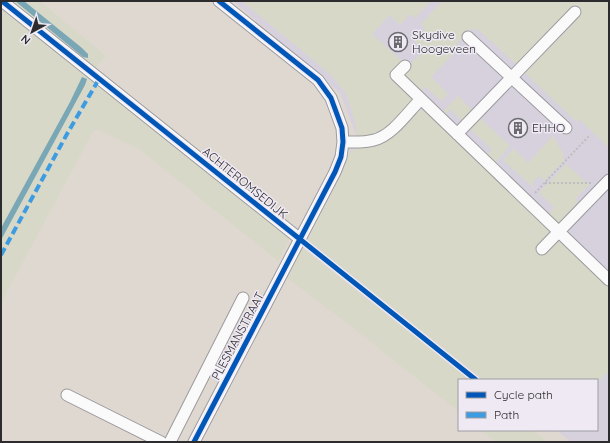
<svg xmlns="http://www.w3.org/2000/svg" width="610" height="443" font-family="Quicksand,sans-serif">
<rect width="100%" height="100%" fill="#e1dee4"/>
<path fill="#dfd8d0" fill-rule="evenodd" d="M11 1H609V442H1V298ZM459 380H597V430H459Z"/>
<path fill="#d7d1de" d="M233 1H609V442H571L556 430H597V380H490L312 245 356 135 340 93Z"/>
<path fill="#d7d8c7" d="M7 1H15L86 58 88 54 82 48 24 1H40L106 56 92 72Z
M242 1H431L415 18 410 14 400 25 390 15 372 34 403 62 392 74 413 99 412 103 385 130 373 136 357 137 356 127 349 102 345 92 330 74Z
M442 1H609V148L579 119 577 122 525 73 573 24 564 16 517 65 481 32 476 29H471L456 44 459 48 431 77 448 94 441 101 426 87 419 93 400 75 424 50 415 41 425 29 421 24Z
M1 5 290 238 278 261 139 149 98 130H94L1 303Z
M458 96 475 113 465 123 450 109 445 115 442 113Z
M424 110 427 112 609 285V371L597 383V380H484L308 240 342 173 350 152 358 147 379 143 377 147 395 133 417 111Z
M478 116 510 146 495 163 487 155 492 149 469 128Z
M553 136 563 153 564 161 544 181 541 177 536 178 532 184 535 189 503 160 514 149 528 163Z
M566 164 587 183 584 184H590L575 199 581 205 560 226 548 215 554 207 539 193Z
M302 248 470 380H459V412L352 327 287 278Z
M481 430H532L547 442H496Z"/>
<path fill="#7aa7b5" d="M15 1H24L82 48 88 54V58L83 57Z
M82 77 87 79 85 85 1 240V228L70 102Z"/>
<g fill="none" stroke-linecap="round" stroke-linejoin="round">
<g stroke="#9c9a9e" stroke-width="13">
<path id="minor" d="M2 1 300 239
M468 37 566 128
M405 66 396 75 421 99
M457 134 575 12
M343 142C353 142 364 143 374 140 392 136 408 112 421 99L609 280
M542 249 609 180
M208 368 227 378
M67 395 161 442
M170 442 243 298
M194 442 335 172 341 157 343 142 342 128 331 98 318 80 219 1"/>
</g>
<path stroke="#bebec0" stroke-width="2" stroke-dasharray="2 2" stroke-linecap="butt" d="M545 183H592
M535 193 589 136"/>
<use href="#minor" stroke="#fafafb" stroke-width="11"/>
<path stroke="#3d9ce1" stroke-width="4" stroke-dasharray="8 4" stroke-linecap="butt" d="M1 255 67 134 99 79"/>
<g stroke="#eee9f3" stroke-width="8">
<path id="cycleway" d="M2 1 476 380
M194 442 335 172 341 157 343 142 342 128 331 98 318 80 219 1"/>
</g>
<use href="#cycleway" stroke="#0057b8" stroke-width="5"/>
</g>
<defs>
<g id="building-ring" transform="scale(1)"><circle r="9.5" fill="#eee9f3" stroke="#6b6a6e" stroke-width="1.5"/><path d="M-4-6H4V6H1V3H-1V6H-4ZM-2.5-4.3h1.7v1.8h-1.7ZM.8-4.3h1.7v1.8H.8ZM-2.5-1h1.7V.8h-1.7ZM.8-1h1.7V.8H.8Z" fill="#6b6a6e"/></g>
</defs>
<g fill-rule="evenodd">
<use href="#building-ring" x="398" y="42"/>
<use href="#building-ring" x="518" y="128"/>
</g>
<g text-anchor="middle" stroke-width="3" stroke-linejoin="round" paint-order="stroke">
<g font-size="12" fill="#2c2b2e" stroke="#eee9f3" text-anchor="start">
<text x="412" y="39">Skydive<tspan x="412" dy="14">Hoogeveen</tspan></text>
<text x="532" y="132">EHHO</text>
</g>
<g font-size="12" fill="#2c2b2e" stroke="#eee9f3">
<text transform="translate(245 183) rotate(39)" y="4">ACHTEROMSEDIJK</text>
<text transform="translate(238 336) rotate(-62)" y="4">PLESMANSTRAAT</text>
</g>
</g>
<rect width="610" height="443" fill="none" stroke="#2c2b2e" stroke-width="4"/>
<rect x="458" y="379" width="140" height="52" fill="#eee9f3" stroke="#a09da4"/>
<rect x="466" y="392" width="20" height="6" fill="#0057b8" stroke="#a09da4"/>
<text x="494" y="399" font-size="12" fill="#2c2b2e">Cycle path</text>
<rect x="466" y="412" width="20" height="6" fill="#3d9ce1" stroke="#a09da4"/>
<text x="494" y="419" font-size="12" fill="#2c2b2e">Path</text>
<g transform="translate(32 32) rotate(220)" stroke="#eee9f3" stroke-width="3" paint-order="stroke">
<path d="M0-3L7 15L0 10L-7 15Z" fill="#2c2b2e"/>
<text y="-6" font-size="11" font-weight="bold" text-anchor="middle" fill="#2c2b2e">N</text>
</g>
</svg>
